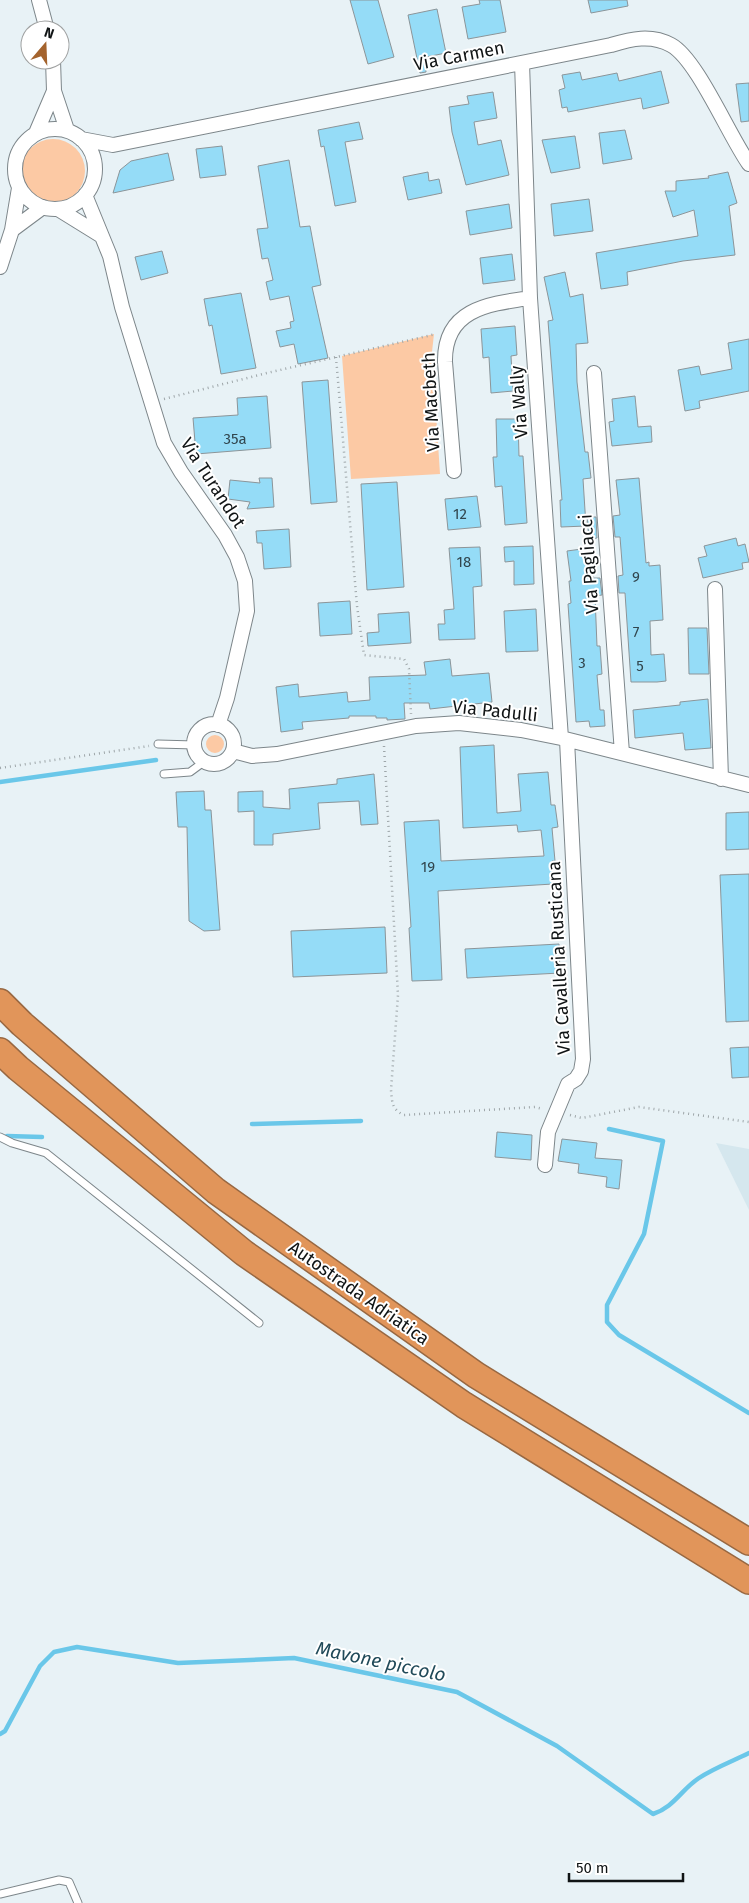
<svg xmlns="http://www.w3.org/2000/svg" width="749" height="1903" font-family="'Fira Sans',sans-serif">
<rect width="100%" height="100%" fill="#e8f2f6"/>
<path fill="#d5e7ee" d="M716 1143 749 1149V1210Z"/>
<path fill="#fcc9a4" d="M21 171a32 32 0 1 1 64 0a32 32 0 1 1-64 0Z
M434 334 432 352 440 474 351 479 342 356Z
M206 744a9 9 0 1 1 18 0a9 9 0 1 1-18 0Z"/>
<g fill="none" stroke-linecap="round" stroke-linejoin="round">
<path stroke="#6ac7e9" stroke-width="4.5" d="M0 782 156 760
M252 1124 361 1121
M609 1129 663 1141 644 1234 607 1305V1322L619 1335 749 1413
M7 1136 42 1137
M0 1734 5 1731 40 1666 54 1652 77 1647 178 1663 294 1658 457 1692 557 1746 653 1814C674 1807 681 1790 699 1778 714 1768 733 1761 749 1753"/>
</g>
<path fill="#95dcf7" stroke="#8c9599" d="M350 0H378L394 57 368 64Z
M479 0H500L506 32 468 39 462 7 480 4Z
M588 0H627L628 6 591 13Z
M437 9 446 53 426 57V72L420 73 408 15Z
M661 71 669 103 643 109 641 98 568 112 567 107 562 108 559 90 565 88 562 75 580 72 582 80 617 73 619 81Z
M749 83V121L741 122 736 84Z
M493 92 497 118 474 122 478 145 501 140 509 175 466 185 452 132 449 107 469 104 467 96Z
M359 122 363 139 345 142 356 202 335 206 324 146 321 147 318 130Z
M625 130 632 159 603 164 599 133Z
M575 136 580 168 551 173 542 140Z
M222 146 226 175 200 178 196 149Z
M168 153 174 180 113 193 120 170 131 161Z
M289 160 300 227 310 226 321 285 312 287 328 358 298 364 294 344 280 347 276 331 291 328 290 322 294 321 289 296 270 300 266 282 273 280 268 258 262 259 257 229 268 228 258 166Z
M428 172 429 181 439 179 442 193 408 200 403 177Z
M728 172 737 203 729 206 735 255 683 261 627 272 628 285 601 289 596 253 698 236 694 210 673 217 665 191H676V181L709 178 708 176Z
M589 199 593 231 554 236 551 204Z
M509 204 512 228 470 235 466 211Z
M162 251 168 273 141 280 135 257Z
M512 254 515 280 483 284 480 258Z
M565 272 570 297 583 294 588 343 576 344 577 382 585 452H588L591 478 583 479 586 526 561 527 560 500H562L548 321 553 320 544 277Z
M241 293 256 368 221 374 212 325 209 326 204 299Z
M515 326 517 355 511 356 513 391 491 393 489 357 483 358 481 329Z
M749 339V391L699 401 700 408 685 411 678 370 699 366 701 375 732 369 728 343Z
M328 380 337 502 311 504 302 382Z
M267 396 271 448 196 454 193 418 238 415 237 398Z
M635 396 638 427 651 426 652 442 612 446 609 422 614 421 612 399Z
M496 419H518L519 456H523L527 523 505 525 502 486 495 487 493 457H497Z
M259 478H272L274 507 247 509 250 502 228 499 230 480 260 483Z
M639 478 646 563 649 562V566L660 565 663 620 650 621 651 655 664 654 666 681 657 682H631L625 593H619L618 576 623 575 620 537H615L613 516 620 515 616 480Z
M397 482 404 587 367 590 361 484Z
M477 496 481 527 448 530 445 499Z
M587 517H596L597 538 589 539Z
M289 529 291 567 264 569 262 543H257L256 531Z
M736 538 738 546 745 544 749 562 742 563 743 569 703 578 698 558 707 556 704 546Z
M533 546 534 584 514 585V561L505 562 504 547Z
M480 547 482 586 473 587 475 639 439 640 438 624H445L444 610 454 609 449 548Z
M589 548 593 578H600L602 595 595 596 597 646H600L602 674 597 675 600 710H604L605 726 590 727 589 721 576 722 568 604 571 603 569 581H571L567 551Z
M350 601 352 634 320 636 318 603Z
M536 609 538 651 506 652 504 611Z
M409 612 411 643 368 646 367 633 379 632 378 614Z
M688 628H707L709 674H689Z
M450 659 452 676 489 673 492 702 430 709 429 703H404L405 719 387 720V718H376V716H349V718L302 722 303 729 281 732 276 687 298 684 299 697 347 692 348 702 370 700 369 677 426 675 424 662Z
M708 699 711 748 685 750 683 733 635 738 633 710 680 705V702Z
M494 745 497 813 521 811 518 774 548 772 551 805H555L558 827 552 828 555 861H552L553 884 438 891 442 980 412 981 409 928 411 927 404 822 439 820 441 861 544 856 541 830 518 832 517 825 463 828 460 747Z
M374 774 378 824 361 825 359 801 318 803 320 829 273 834V845H254V811L238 812V792L263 791V807L290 809 289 789 337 784V779Z
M204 791 205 810H211L220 930 204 931 189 921 187 827H178L176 792Z
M749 812V849L726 850V813Z
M749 874V1021L726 1022 720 875Z
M385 927 387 973 293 977 291 931Z
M559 944 560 973 467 978 465 949Z
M749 1047V1077L732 1078 730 1048Z
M497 1132 532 1135 531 1160 495 1157Z
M562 1139 597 1143 595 1158 622 1160 619 1189 606 1187 607 1177 578 1173 579 1164 558 1161Z"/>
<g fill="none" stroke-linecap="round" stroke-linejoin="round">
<g stroke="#7d868a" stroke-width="9">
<path id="service" d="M158 744 195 745
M164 774 190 772 205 761
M0 1137 12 1143 46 1153 259 1323
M0 1894 59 1880 69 1882 78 1903"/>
</g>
<g stroke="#7d868a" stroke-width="16">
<path id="minor" d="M39 0 47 30
M53 60 54 91 67 130
M522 63 530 298 561 738
M15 169a40 40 0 1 1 80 0a40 40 0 1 1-80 0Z
M36 133 54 91
M81 139 113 145 611 45C631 39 651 34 671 45 697 59 729 136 749 164
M85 195 110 256 122 307 164 443 181 472 225 535 237 557 245 581 247 611 227 698 218 725
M58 209 100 235
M12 230 43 207
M0 267 12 230 19 188
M594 373 622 753
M454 471 445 362C444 309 488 304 530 298
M715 589 721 779
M194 744a20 20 0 1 1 40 0a20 20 0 1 1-40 0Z
M233 751 252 756 277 754 416 726 459 723 521 730 561 738 749 785
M545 1165 548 1132 568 1084 576 1079 581 1071 583 1059 567 740"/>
</g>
<g stroke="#986842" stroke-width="28">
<path id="motorway" d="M0 1002 22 1024 216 1191 476 1375 749 1542
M0 1051 18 1068 244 1253 464 1405 749 1581"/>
</g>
<path stroke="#9ea6a9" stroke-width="2.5" stroke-dasharray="1 4" stroke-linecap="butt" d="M336 357 357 606 364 655 404 659 409 669 411 714
M164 399 267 373 436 334
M384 746 398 995 391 1090C392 1102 392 1110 404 1115L535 1107 543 1109
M0 768 149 746
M570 1115 582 1118 639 1107 749 1122"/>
<use href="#service" stroke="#fff" stroke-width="7"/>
<use href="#minor" stroke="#fff" stroke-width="14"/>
<use href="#motorway" stroke="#e1955a" stroke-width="25"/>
</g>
<g text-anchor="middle" stroke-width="4" stroke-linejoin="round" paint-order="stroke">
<g font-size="15" fill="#31464e">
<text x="235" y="444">35a</text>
<text x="460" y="519">12</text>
<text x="464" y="567">18</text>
<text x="636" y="582">9</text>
<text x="636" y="637">7</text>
<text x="582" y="668">3</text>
<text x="640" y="671">5</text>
<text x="428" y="872">19</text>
</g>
<g font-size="18" fill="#101415" stroke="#fff">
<text transform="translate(459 56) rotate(-11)" y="6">Via Carmen</text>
<text transform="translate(431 402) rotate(-93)" y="6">Via Macbeth</text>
<text transform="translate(519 402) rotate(-94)" y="6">Via Wally</text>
<text transform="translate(213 483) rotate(57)" y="6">Via Turandot</text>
<text transform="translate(589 564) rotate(-94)" y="6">Via Pagliacci</text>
<text transform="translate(495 711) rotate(6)" y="6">Via Padulli</text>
<text transform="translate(559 958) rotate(-93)" y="6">Via Cavalleria Rusticana</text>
<text transform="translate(359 1293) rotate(35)" y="6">Autostrada Adriatica</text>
</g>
<g font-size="19" font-style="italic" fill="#214a59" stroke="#fff">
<text transform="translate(381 1661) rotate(12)" y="7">Mavone piccolo</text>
</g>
</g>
<g transform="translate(45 45) rotate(19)"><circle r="24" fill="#ffffff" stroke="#9fa1a1"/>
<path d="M0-4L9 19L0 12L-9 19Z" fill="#a4632d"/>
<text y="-8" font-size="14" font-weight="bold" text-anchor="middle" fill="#101415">N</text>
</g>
<path d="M569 1873v8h114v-8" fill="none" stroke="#101415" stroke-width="2.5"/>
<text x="576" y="1873" font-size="15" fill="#101415" stroke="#ffffff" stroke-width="4" paint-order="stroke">50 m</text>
</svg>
